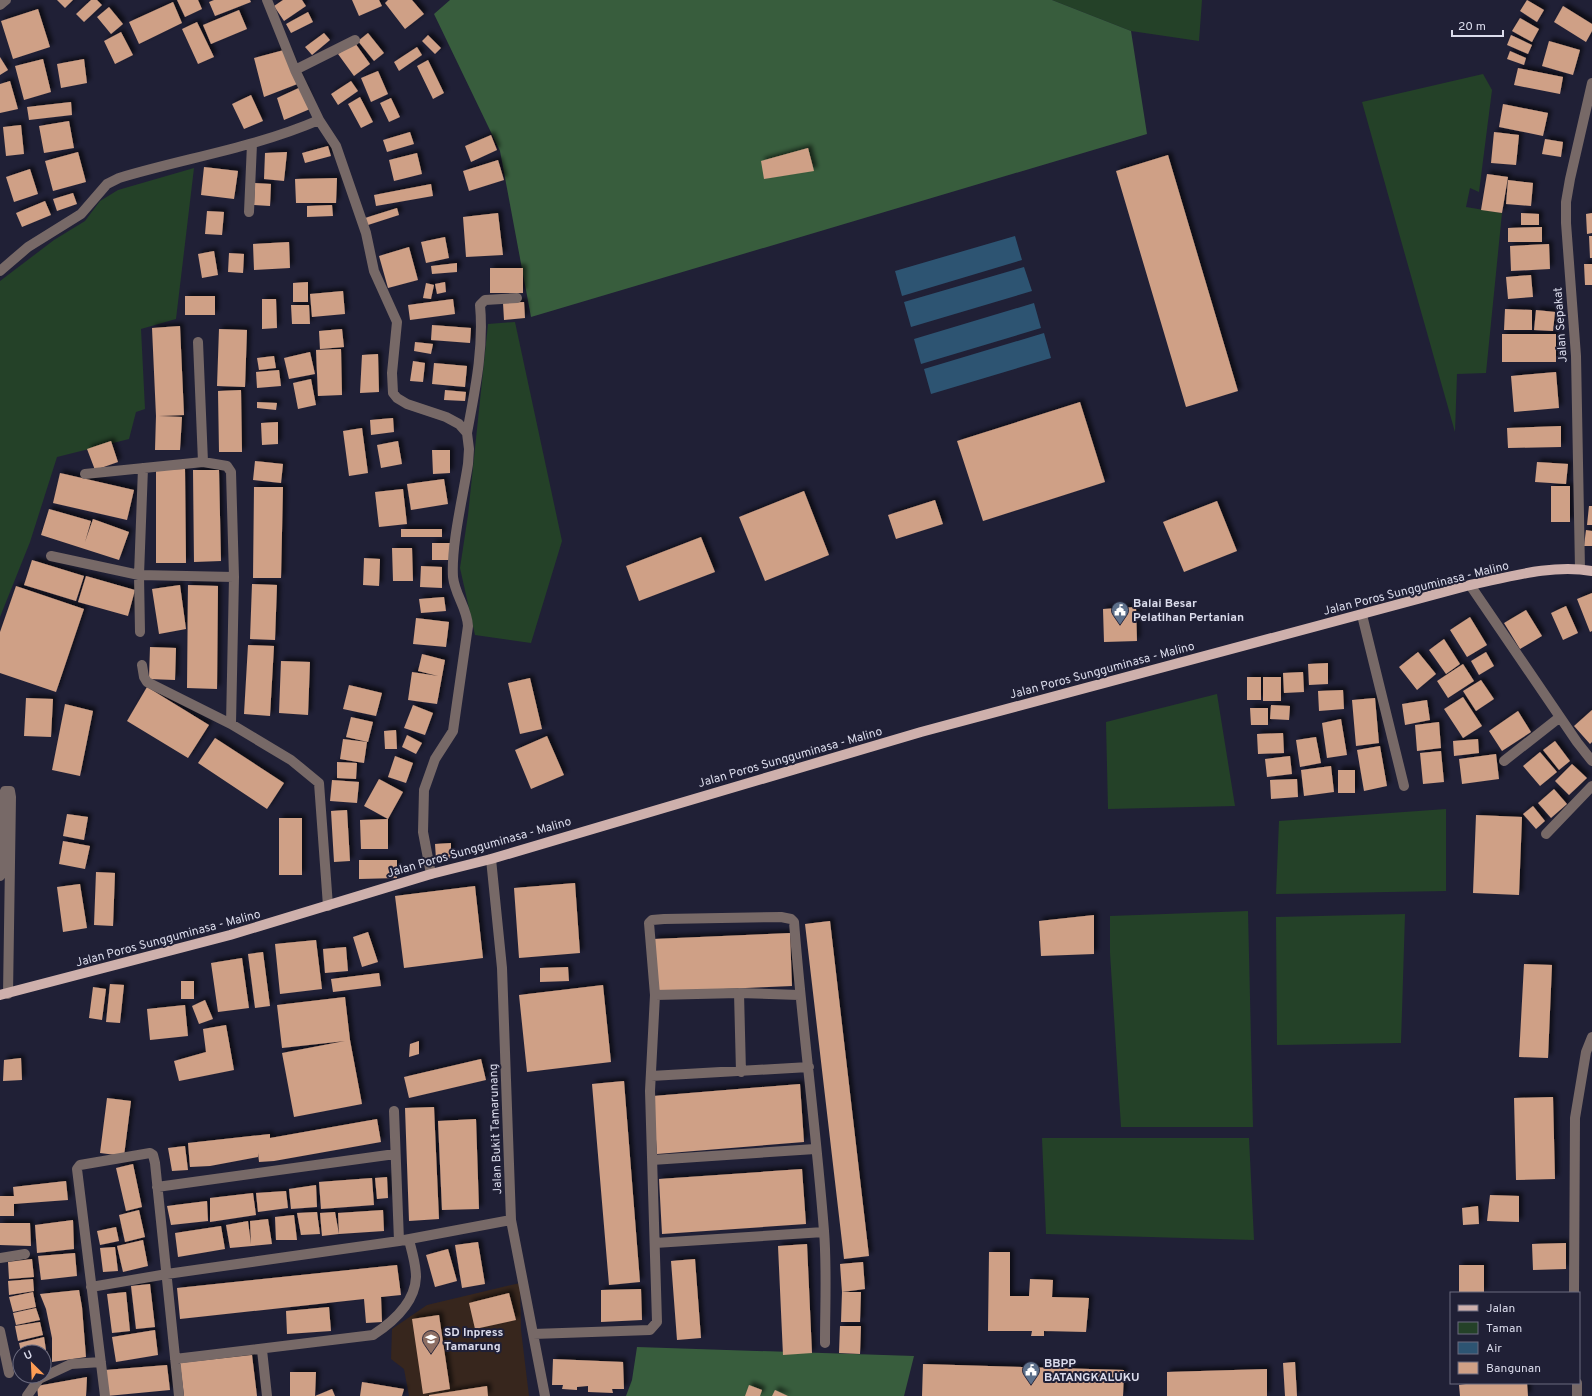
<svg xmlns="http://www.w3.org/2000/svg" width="1592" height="1396" font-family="Overpass,sans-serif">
<defs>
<filter id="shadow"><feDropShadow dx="3.5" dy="-3.5" stdDeviation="2" flood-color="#0009"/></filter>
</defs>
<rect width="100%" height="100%" fill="#202036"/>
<path fill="#37261d" d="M520 1283 521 1330 529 1396H409L404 1369 391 1359 392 1329 427 1305Z"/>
<path fill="#244128" d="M1052 0H1202L1199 41 1131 31Z
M1483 74 1492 90 1479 192 1470 188 1466 207 1502 213 1486 373 1457 374 1455 432 1362 102Z
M194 168 176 319 141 329 145 409 136 412 129 439 57 457 30 542 0 617V281L54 240 85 221 100 201 118 190Z
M515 322 562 541 531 643 475 635 460 568 468 515 488 324Z
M1217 694 1235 806 1108 809 1106 722Z
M1446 809V891L1276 894 1279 821Z
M1248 911 1253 1127H1121L1110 953V916Z
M1405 914 1401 1043 1277 1045 1276 917Z
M1042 1138H1249L1254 1240 1046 1234Z"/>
<path fill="#385d3d" d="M450 0H1052L1131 31 1147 134 531 317 500 151 434 14Z
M637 1347 914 1356 904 1396H626L632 1380Z"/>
<path fill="#2d5472" d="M1015 236 1022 260 902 296 895 271Z
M1024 267 1032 291 911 327 904 302Z
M1034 303 1041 328 921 364 914 339Z
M1044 333 1051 358 931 394 924 369Z"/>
<path fill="#cfa086" filter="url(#shadow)" d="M57 0H73L65 8Z
M91 0H97L102 5 84 22 76 14Z
M177 0H198L202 9 185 17Z
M214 0H250L251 2 215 16 209 2Z
M283 0H302L306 6 284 21 274 6Z
M352 0H379L382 6 359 16Z
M388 0H412L424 14 405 29 385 3Z
M1527 0 1544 10 1537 22 1520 11Z
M173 2 182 23 139 44 129 22Z
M1563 6 1592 24V31L1586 42 1554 22Z
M109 7 123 24 111 34 97 17Z
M38 9 50 47 13 59 1 21Z
M239 10 247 29 211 44 203 25Z
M308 12 313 22 291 33 286 24Z
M1520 18 1539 29 1532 42 1512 31Z
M197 22 214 57 198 64 182 29Z
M121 32 133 55 115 64 104 41Z
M324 33 330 40 312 55 305 47Z
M368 33 384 53 374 61 358 41Z
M428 35 441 48 435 54 422 41Z
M1511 35 1532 45 1528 54 1507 45Z
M1549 41 1580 50 1573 75 1542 66Z
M355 43 370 64 354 76 338 54Z
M417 47 422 55 399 71 394 62Z
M284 50 300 83 264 97 254 58Z
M1510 51 1526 58 1524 65 1507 59Z
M0 57 8 70 0 75Z
M43 59 51 92 24 100 15 66Z
M84 59 87 83 61 88 57 64Z
M428 60 444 93 433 99 417 66Z
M1518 68 1563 77 1560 94 1514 85Z
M378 71 388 94 371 102 361 78Z
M10 81 18 109 0 113V84Z
M351 81 358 91 338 105 331 94Z
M303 86 310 109 284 120 277 98Z
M251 95 263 121 244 129 232 104Z
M360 97 373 122 361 128 348 104Z
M391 98 400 117 389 122 380 103Z
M71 102 72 115 29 120 27 107Z
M1503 104 1548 113 1543 136 1499 127Z
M69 121 74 148 44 153 39 126Z
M21 125 24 154 6 156 3 127Z
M410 132 414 144 387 152 383 140Z
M1494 132 1519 135 1516 165 1491 163Z
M491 135 497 150 471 162 465 146Z
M1545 139 1563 142 1561 157 1542 154Z
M328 146 331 156 305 163 302 153Z
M808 148 814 171 764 179 761 161Z
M78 152 86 182 53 191 45 161Z
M287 152 284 181 264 179 265 153Z
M417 153 422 174 394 181 389 160Z
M1168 155 1238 391 1186 407 1116 171Z
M498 160 504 180 469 191 463 171Z
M204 167 238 171 234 199 201 195Z
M30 169 38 194 14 202 6 177Z
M1487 174 1508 177 1502 213 1481 210Z
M337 178 336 203H296L295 179Z
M1508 180 1533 183 1531 206 1506 204Z
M255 183 271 184 270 206 254 205Z
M431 184 433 196 376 206 374 195Z
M73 193 77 204 57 211 53 199Z
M45 201 51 215 22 227 16 213Z
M332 205 333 216 307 217V206Z
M397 208 399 215 368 225 365 218Z
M207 211 224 212 222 235 205 234Z
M498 213 503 255 466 257 463 217Z
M1521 213 1539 214V225H1521Z
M1592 213V233L1587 234 1586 214Z
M1542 227V242H1508V228Z
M1589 236H1592V258H1590Z
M445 237 449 258 426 263 421 242Z
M289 242 290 268 254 270 253 244Z
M1549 244 1550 269 1511 271 1510 246Z
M409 247 418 280 388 288 379 256Z
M214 251 218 275 202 278 198 254Z
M229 253 244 254 243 273 228 272Z
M457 263V272L432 274 431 266Z
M1584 264H1592V285H1585Z
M490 268H523V293H490Z
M1531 275 1533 297 1508 299 1506 277Z
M308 282V302H293V283Z
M445 282 446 292 437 294 435 284Z
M426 283 434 285 431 299 423 298Z
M343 291 345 314 312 317 310 294Z
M185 296H215V315H185Z
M262 299H276L277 328 262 329Z
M453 299 455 314 410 320 408 305Z
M524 302 525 318 504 320 503 303Z
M291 305H309L310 324H292Z
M1505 309 1532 310V330H1504Z
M1536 310 1555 312 1553 331 1534 330Z
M432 325 471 328 470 343 431 340Z
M180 326 184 415 159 416 182 417 180 450H155L156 416 152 328Z
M219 329 247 330 245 387 217 386Z
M342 329 344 347 320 349 319 331Z
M1502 334H1556V362H1502Z
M415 342 433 344 431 354 414 351Z
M341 349 342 395 318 396 316 350Z
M310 352 315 374 289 379 284 358Z
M378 354 379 392 360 393 362 355Z
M274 356 276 368 259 370 257 358Z
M413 361 425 363 423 382 410 381Z
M434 363 467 366 465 387 432 384Z
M279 370 281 386 257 388 256 372Z
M1556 372 1559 408 1514 412 1511 376Z
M311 379 316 405 298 409 293 383Z
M241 390 242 452H219L218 391Z
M445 390 466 392 465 401 444 400Z
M257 402 277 403 276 410 257 408Z
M1080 402 1105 482 983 521 957 441Z
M393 418 394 432 371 435 370 420Z
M278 422V444L262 445 261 423Z
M1561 426V447L1508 448 1507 428Z
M362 428 368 473 349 476 343 431Z
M111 441 118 462 95 470 87 449Z
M398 441 402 464 381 468 377 445Z
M432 450H450V473L433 474Z
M255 461 283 464 281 483 253 480Z
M1537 462 1568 464 1566 484 1535 482Z
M185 469 186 563H156V470Z
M193 470H219L221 561 194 562Z
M60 473 134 490 127 520 53 503Z
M444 479 448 504 411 510 407 484Z
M1551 486H1570V522H1551Z
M254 487H283L281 578H253Z
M403 489 407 524 379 527 375 492Z
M804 491 829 555 765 581 739 517Z
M935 500 943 524 896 539 888 515Z
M1217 501 1237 551 1184 572 1163 522Z
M1589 506H1592V525H1587Z
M49 509 91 521 85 542 93 519 129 532 119 560 41 535Z
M401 529H442V537H401Z
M1586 530 1592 531V546H1584Z
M701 537 715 572 639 601 626 566Z
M432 543H450L449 560H432Z
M392 548H412L413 581H393Z
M364 558 380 559 379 586 363 585Z
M32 560 84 576 76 601 24 585Z
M421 566 442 567V588L420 587Z
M86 576 135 590 128 616 78 602Z
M252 584 277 585 275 640 250 639Z
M180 585 186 629 159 634 152 589Z
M188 585 218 586 217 689 187 688Z
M16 586 84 609 56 692 0 673V632Z
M1592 593V631L1590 632 1577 599Z
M444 597 446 611 421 613 419 599Z
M1566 606 1578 633 1563 640 1551 613Z
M1136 607 1137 641 1104 642 1103 609Z
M1526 610 1542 636 1520 649 1504 623Z
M1470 617 1487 645 1467 657 1450 630Z
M416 618 449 622 446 647 413 644Z
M1444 639 1460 664 1446 674 1429 650Z
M248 645 274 646 270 716 244 714Z
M150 647 176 648 175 680 149 679Z
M1418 652 1436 674 1417 690 1399 667Z
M1486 652 1494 666 1479 675 1471 661Z
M422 654 445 660 437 704 408 700 412 672 438 676 418 671Z
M281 661 310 662 308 715 279 713Z
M1328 663V684L1309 685 1308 664Z
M1463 664 1474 681 1448 698 1437 681Z
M1303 672 1304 692 1284 693 1283 673Z
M1247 677H1261V700H1247Z
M1263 677H1281V701H1263Z
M530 678 542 729 520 734 508 683Z
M1481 680 1494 699 1476 711 1463 691Z
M349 685 382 693 376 716 343 709Z
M147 687 209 725 188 758 127 721Z
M1343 690 1344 709 1319 711 1318 691Z
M1463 697 1482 726 1463 738 1444 709Z
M26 698 53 699 51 737 24 736Z
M1375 698 1379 743 1356 746 1352 700Z
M1427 700 1430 720 1405 725 1402 704Z
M65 704 93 711 80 776 52 770Z
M413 705 433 713 425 735 404 728Z
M1271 705 1290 706 1289 720 1270 719Z
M1250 708H1268V725H1251Z
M1592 710V742L1590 744 1574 726Z
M1518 711 1531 732 1502 751 1489 731Z
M351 717 373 722 368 742 346 737Z
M1341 719 1347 755 1327 758 1322 723Z
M1439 722 1441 748 1417 751 1415 725Z
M396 730 397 749H385L384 731Z
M1283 733 1284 753 1258 754 1257 734Z
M407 735 422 743 416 754 402 747Z
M547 736 564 775 531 789 515 750Z
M1316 737 1321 763 1300 767 1296 740Z
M215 738 284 783 267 809 198 763Z
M343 739 367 742 364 763 340 759Z
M1478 739 1479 753 1454 756 1453 741Z
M1555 741 1570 761 1559 770 1543 750Z
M1380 746 1387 786 1364 791 1357 750Z
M1441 751 1444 782 1423 784 1420 753Z
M1540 752 1557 772 1540 786 1523 766Z
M1496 754 1499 779 1462 784 1459 759Z
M395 756 413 763 406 783 388 777Z
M1290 756 1292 774 1267 777 1265 759Z
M337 762 357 763 356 779 337 778Z
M1572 764 1587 778 1569 795 1555 781Z
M1331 766 1334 792 1304 796 1301 770Z
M1338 770H1355V793H1338Z
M379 779 403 792 388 819V849H361L360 820 388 819 364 806Z
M1297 779 1298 797 1271 799 1270 780Z
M332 780 359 782 357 803 330 801Z
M1554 789 1567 804 1551 818 1538 803Z
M1533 806 1545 821 1536 829 1523 814Z
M347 810 350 861 334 862 331 811Z
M67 814 88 817 84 840 63 836Z
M1476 815 1522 817 1519 895 1473 893Z
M279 818H302V875H279Z
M63 841 90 846 85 869 59 864Z
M451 843V858L436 859 435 844Z
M359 860H397V878L359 879Z
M96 872 115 873 113 926 94 925Z
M575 883 580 953 519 958 514 888Z
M80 884 87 928 63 932 57 887Z
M475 886 483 958 404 968 395 896Z
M1094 915V954L1041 956 1039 921Z
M830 921 869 1256 844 1259 805 924Z
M368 932 378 962 362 967 353 937Z
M790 933 792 986 656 992 654 939Z
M316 940 322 989 280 994 275 944Z
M346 947 348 971 325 973 323 949Z
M263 952 270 1006 255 1008 248 954Z
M242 958 249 1008 218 1012 211 963Z
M1524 964 1552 965 1548 1058 1519 1057Z
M568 967 569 981 540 982V968Z
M379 973 381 986 333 992 331 979Z
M181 981H194V999H181Z
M110 984 124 985 120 1023 106 1022Z
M603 985 611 1062 527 1072 519 995Z
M93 987 106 989 102 1020 89 1018Z
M345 997 350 1040 362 1104 294 1117 282 1053 345 1041 282 1048 277 1005Z
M205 1000 213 1019 199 1024 192 1006Z
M185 1005 188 1036 150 1040 147 1009Z
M226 1025 234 1070 179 1081 174 1061 206 1052 203 1029Z
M419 1041V1054L409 1057 410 1044Z
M21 1058 22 1080 3 1081 4 1060Z
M481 1059 486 1080 409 1098 404 1077Z
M624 1081 640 1282 609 1285 592 1084Z
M800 1084 804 1142 657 1154 653 1096Z
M1553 1097 1555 1179 1516 1180 1514 1098Z
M107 1098 131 1101 124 1156 100 1153Z
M434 1107 439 1219 409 1221 405 1108Z
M377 1119 381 1142 274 1161 259 1162 258 1153V1157L210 1166 190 1167 188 1143 270 1134V1138Z
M476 1119 479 1209 442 1210 438 1121Z
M185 1146 188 1170 172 1171 168 1148Z
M133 1164 142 1207 126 1211 116 1168Z
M802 1169 806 1224 662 1234 659 1179Z
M387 1177 388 1198 377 1199 375 1178Z
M372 1178 374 1205 321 1209 319 1182Z
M66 1181 68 1200 14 1204V1216H0V1196H14L13 1187Z
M316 1185 317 1207 291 1209 289 1189Z
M286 1191 288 1208 258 1212 256 1193Z
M253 1193 256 1215 210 1222V1198Z
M1490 1195 1519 1196V1222L1487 1221Z
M207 1201 208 1221 171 1225 167 1206Z
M1478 1206 1479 1224 1463 1225 1462 1208Z
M139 1210 145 1237 125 1242 119 1215Z
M383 1210 384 1231 339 1234 338 1213Z
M317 1212 320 1234 301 1235 297 1213Z
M335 1212 339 1234 322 1236 320 1213Z
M294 1215 297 1240H276L275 1217Z
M268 1219 272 1244 230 1248 226 1225 248 1221 251 1244 250 1221Z
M73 1220 74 1249 37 1253 35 1225Z
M0 1223H30L31 1246 0 1245Z
M221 1226 225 1249 178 1257 175 1233Z
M116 1227 119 1241 100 1245 97 1231Z
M143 1240 148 1266 123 1272 117 1246Z
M478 1242 485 1284 462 1288 455 1245Z
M1566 1243V1269L1533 1270 1532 1244Z
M807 1244 812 1353 783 1355 778 1246Z
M115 1247 118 1271 103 1272 100 1248Z
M448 1249 457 1281 435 1287 426 1255Z
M989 1252H1010V1296H1029L1030 1279 1053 1280 1052 1297 1089 1298 1086 1332 1044 1331V1336H1031L1032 1331H988Z
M75 1253 77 1276 41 1280 38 1256Z
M32 1259 34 1277 9 1279 8 1262Z
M695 1259 701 1338 677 1340 671 1261Z
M863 1262 865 1289 842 1292H861L860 1322H841L842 1292 840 1264Z
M397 1265 401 1295 381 1297 382 1322 366 1323 364 1299 180 1319 177 1288Z
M1459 1265H1484V1293H1459Z
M33 1279 34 1291 9 1295 8 1281Z
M150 1284 155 1327 136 1329 131 1286Z
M641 1289 642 1320 601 1322V1290Z
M79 1290 82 1307 86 1357 52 1362V1338L46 1309 40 1294Z
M33 1292 36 1307 13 1312 9 1297Z
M126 1292 130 1331 112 1333 107 1294Z
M509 1293 516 1320 475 1329 469 1303Z
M329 1307 331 1331 287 1334 286 1311Z
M36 1308 40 1320 16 1325 13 1313Z
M439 1315 450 1389 423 1394 412 1319Z
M40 1322 43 1335 18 1341 15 1326Z
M840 1326H861L860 1354 839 1353Z
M155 1330 158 1355 116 1362 112 1337Z
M44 1337 46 1350 21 1352 19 1343Z
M47 1351 49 1364 44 1366V1352Z
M252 1355 257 1396H184L180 1363Z
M553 1359 623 1362 624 1389H612L613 1393 588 1392V1386L577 1387V1390L562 1389 563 1385H552Z
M1295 1362 1297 1396H1285L1283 1363Z
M923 1364 1124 1370 1123 1396H922Z
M167 1365 170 1390 107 1396 105 1370Z
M1267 1369V1396H1167V1372Z
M290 1372H316L315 1396H290Z
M87 1377 86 1396H38L37 1386Z
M362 1382 404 1389 402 1396H360Z
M1473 1383H1527L1528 1396H1460L1459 1385Z
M749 1385 762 1390 760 1396H745Z
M487 1386 488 1396H429V1395Z
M332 1389 335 1396H315Z
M775 1390 788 1396H772Z"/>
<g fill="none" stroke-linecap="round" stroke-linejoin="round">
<path stroke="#776967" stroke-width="10" d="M267 0 295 70 319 120 336 146 366 233 374 271 397 322 392 373 393 393 397 398 407 404 446 417 459 424 467 433 469 449 468 464C463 497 451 545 453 577 455 595 467 608 468 626L453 731 435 759 424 790 423 832 431 874
M0 5 6 0
M295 70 355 40
M249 212 252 144
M0 271 28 247 81 214 107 184 119 178C185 158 254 148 319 120
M198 342 203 462 227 466 231 472 234 577 231 724 291 760 319 783 328 906
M467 433C475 390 484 348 480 305L485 300 517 298
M85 474 203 462
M51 556 139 575 234 577
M1580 569 1576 356 1566 223V202L1570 179 1592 83
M1470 585 1577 742 1592 761
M1362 615 1404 786
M140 632 139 575 143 468
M142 665 144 677 147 682 231 724
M1504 761 1560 717
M1546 834 1592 786
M491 859 502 968 511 1220 545 1396
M0 876 4 794 5 791H10L11 797 8 994
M739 993 741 1072
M655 995 739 993 799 995
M651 1076 809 1067
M394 1111 399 1241
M652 1160 815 1149
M157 1187 395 1154
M655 1243 824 1232
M0 1258 25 1254
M91 1287 167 1274 399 1241 511 1220
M1574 1293 1575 1118 1586 1052 1592 1037
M0 1331 9 1373
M533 1334 650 1330 657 1322 650 1091 655 995 649 923 652 920 664 919 781 917 791 919 794 922C802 1025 816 1128 824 1231 827 1268 825 1306 825 1343
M262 1350 267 1396
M175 1359 373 1335C393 1322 415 1302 416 1277 416 1264 412 1252 409 1240
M1577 1383V1396
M27 1396 39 1379 71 1364 101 1362
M105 1396 77 1169 80 1165 150 1153 153 1155 155 1163 179 1396"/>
<path stroke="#ceb0ac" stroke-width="10" d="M0 995 230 935 431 874 491 859 921 732 1470 585C1509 577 1552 564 1592 571"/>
</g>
<defs>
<g id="civic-pin" transform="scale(0.9)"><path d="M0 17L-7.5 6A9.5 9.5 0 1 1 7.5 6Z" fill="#5c6f8a" stroke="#202036"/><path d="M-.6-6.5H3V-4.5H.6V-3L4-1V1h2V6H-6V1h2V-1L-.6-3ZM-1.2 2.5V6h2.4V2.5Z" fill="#fff"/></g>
<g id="school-pin" transform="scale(0.9)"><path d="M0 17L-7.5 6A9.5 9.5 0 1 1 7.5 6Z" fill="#8d6e63" stroke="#202036"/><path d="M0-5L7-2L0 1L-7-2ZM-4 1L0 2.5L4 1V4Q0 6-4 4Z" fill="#fff"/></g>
</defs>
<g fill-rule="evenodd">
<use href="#civic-pin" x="1120" y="610"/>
<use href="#school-pin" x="431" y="1339"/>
<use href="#civic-pin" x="1031" y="1370"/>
</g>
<g text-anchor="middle" stroke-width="4" stroke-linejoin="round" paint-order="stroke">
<g font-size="12" fill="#dbdcec" stroke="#202036">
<text transform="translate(1560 325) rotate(-94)" y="4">Jalan Sepakat</text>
<text transform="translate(1416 588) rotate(-14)" y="4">Jalan Poros Sungguminasa - Malino</text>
<text transform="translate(1102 670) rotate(-15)" y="4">Jalan Poros Sungguminasa - Malino</text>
<text transform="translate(790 757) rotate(-16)" y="4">Jalan Poros Sungguminasa - Malino</text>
<text transform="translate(479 847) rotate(-16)" y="4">Jalan Poros Sungguminasa - Malino</text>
<text transform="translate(168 938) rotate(-15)" y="4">Jalan Poros Sungguminasa - Malino</text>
<text transform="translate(495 1129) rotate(-92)" y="4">Jalan Bukit Tamarunang</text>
</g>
<g font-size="12" font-weight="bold" fill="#dbdcec" stroke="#202036" text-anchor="start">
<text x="1133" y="607">Balai Besar<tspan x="1133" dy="14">Pelatihan Pertanian</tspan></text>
<text x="444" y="1336">SD Inpress<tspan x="444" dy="14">Tamarung</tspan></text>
<text x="1044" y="1367">BBPP<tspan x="1044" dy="14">BATANGKALUKU</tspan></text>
</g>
</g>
<rect x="1450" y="1292" width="130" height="92" fill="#202036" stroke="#6b6b7f"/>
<rect x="1458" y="1305" width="20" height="6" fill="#ceb0ac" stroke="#6b6b7f"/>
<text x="1486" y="1312" font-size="12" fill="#dbdcec">Jalan</text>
<rect x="1458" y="1322" width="20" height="12" fill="#244128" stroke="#6b6b7f"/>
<text x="1486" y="1332" font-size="12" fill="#dbdcec">Taman</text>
<rect x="1458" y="1342" width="20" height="12" fill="#2d5472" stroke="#6b6b7f"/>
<text x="1486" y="1352" font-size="12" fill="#dbdcec">Air</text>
<rect x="1458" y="1362" width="20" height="12" fill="#cfa086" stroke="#6b6b7f"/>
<text x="1486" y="1372" font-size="12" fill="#dbdcec">Bangunan</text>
<g transform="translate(32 1364) rotate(336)"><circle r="19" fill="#202036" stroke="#6b6b7f"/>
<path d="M0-3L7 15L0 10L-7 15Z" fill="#fd9d55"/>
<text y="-6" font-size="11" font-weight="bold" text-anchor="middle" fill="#dbdcec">U</text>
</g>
<path d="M1452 30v6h51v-6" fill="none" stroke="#dbdcec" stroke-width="2"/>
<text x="1458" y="30" font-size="12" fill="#dbdcec" stroke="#202036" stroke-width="3" paint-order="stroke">20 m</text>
</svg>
